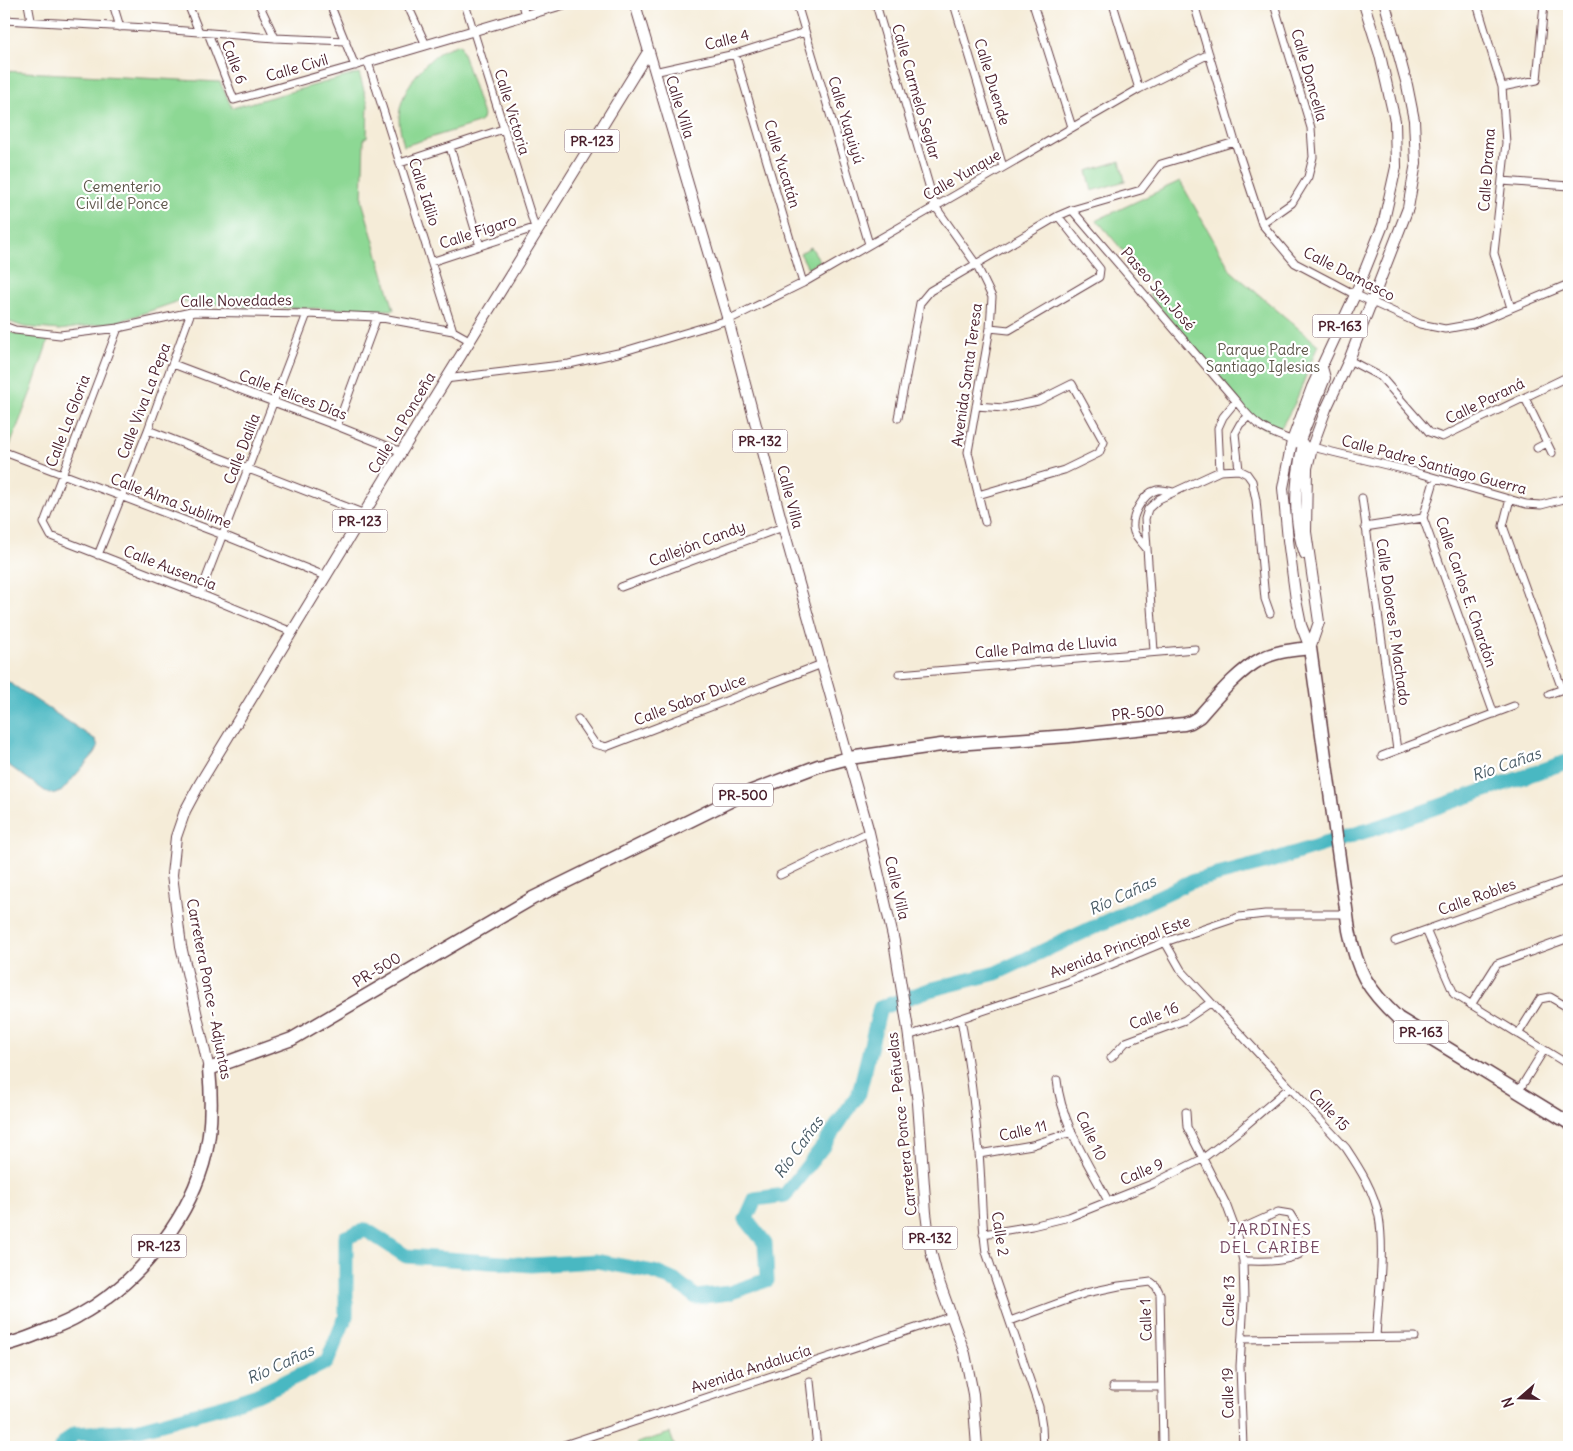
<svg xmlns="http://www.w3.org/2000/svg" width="1573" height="1451" font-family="Delius,sans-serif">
<rect width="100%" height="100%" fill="#fff"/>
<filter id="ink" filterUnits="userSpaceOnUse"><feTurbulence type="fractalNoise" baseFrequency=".02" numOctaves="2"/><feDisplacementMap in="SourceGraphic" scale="10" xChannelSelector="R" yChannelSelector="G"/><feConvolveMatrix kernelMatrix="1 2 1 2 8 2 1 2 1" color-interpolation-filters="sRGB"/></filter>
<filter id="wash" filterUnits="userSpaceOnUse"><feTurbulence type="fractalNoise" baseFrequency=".0096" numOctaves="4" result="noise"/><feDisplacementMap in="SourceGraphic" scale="20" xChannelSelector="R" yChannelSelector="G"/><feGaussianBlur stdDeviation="1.12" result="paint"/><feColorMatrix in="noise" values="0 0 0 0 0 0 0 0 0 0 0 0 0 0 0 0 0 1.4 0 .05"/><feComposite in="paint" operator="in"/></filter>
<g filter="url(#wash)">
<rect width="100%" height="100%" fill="#f5ecd8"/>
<path fill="#8dd894" stroke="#6c7c60" d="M460 44 483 115 482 120 478 123 404 146C402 137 399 127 399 119 399 93 421 64 442 51 447 48 454 46 460 44Z
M4 71 220 82 232 108 359 73 368 104 367 137 364 138 362 201 394 310 245 307 179 301 121 321 60 330 24 327 4 320Z
M1120 161 1125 181 1092 191 1087 171Z
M1180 181 1231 271 1318 345 1295 403 1279 431 1272 432 1258 424 1149 295 1156 290 1097 220Z
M811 247 820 261 808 268 800 253Z
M4 330C17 336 38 334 48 341L32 389 4 461Z
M670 1433 675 1447H638L637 1443Z"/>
<path fill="#49b8c2" stroke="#4a6c76" d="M4 679 96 740 98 747 95 753 61 792 49 794 4 762Z"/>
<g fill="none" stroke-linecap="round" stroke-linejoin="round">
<path stroke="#49b8c2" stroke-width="15" d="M61 1447 74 1434 136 1430 224 1406 257 1395 327 1362 346 1316V1237L366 1230 406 1256 531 1265 596 1261 654 1272 677 1282 696 1297 729 1293 767 1280 765 1243 746 1219 755 1199 785 1195 824 1145 859 1093 880 1008 929 990 996 973 1190 882 1264 863 1391 823 1569 761"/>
</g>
</g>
<g filter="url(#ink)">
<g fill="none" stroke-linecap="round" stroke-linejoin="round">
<g stroke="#643e45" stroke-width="9">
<path id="street" d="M28 4 31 20
M113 4 120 27
M188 4 199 32
M259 4 275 38
M330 4 355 66
M407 4 426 45
M465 4 536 231
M522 4 525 16
M797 4 869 244
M876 4 935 206 976 264 992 297 990 328 968 452 985 522
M954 4 1003 167
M1033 4 1072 127
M1113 4 1139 89
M1194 4 1235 142 1262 224 1295 263 1350 292 1420 324 1445 329 1473 324 1569 284
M1477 4 1502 87 1506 143 1494 253 1511 308
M4 20 147 28 275 38 346 41
M208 33 234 100 368 62 453 331
M735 54 803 283
M654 72 735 54 805 32
M1502 87 1537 80 1544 4
M450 147 480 246
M400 163 503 129
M1502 181 1569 186
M1072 210 1236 401C1256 427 1265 431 1296 442
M1262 224 1292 203 1308 177 1313 157 1311 128 1274 4
M431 262 534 228
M4 326 15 330 60 335 118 328 191 312 307 314 377 317 453 331 469 340
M118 328 44 523 51 536 200 594 292 632
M990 328 1009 330 1099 277 1100 269 1058 216
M1349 360 1381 377 1429 432 1442 437 1569 376
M173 364 337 426 402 452
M445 379 569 364 618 353 728 320 803 283 1139 89 1209 54
M1525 398 1552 453
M976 406 1004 408 1038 401 1072 384 1104 442 1099 453 1064 470 978 495
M898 418 920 303 930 291 1058 216 1072 210 1141 190 1161 164 1235 142
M337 426 377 317
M148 430 365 514
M1308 446 1415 472 1526 504 1541 505 1564 499 1569 501
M1537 448 1547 443
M7 453 223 535 325 576
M1239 470 1235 433 1240 424 1248 417
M1220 471 1218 428 1223 417 1236 401
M1435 478 1423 518 1494 714
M1362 498 1397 750
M1510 499 1503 526 1562 689
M1365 527 1423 518
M1146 548C1143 544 1136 537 1134 532 1129 518 1143 493 1157 490 1162 489 1168 491 1173 492
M98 555 148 430 191 312
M621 587 783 527
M200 594 307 314
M1154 651 1145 519 1148 509 1159 499 1220 471 1239 470 1247 474 1252 481 1256 500 1265 599 1270 613
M899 674 1195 649
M1549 694 1569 687
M578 719 595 744 606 747 822 664
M1382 756 1514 706
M780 875 869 832
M1426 930 1454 994 1569 1065
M1395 941 1569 879
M1165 942 1181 970 1346 1148C1360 1169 1374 1191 1379 1217 1385 1253 1378 1300 1376 1337
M1471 1005 1497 964 1569 938
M961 1019C969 1063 975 1108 979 1153 982 1186 981 1219 986 1252L1039 1407 1042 1426 1043 1447
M1518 1034 1540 999 1550 997 1569 1008
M908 1036 1066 983 1165 942 1239 917 1265 914H1347
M1111 1058 1126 1042 1185 1020 1210 1003
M1057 1080C1061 1123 1088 1163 1108 1201
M1518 1092 1544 1050
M1186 1112 1187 1127 1226 1204 1236 1231 1243 1261 1244 1300 1240 1366 1243 1447
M979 1154 1032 1145 1072 1132
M1236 1231 1278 1212 1290 1214 1295 1222 1300 1254C1283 1263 1261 1261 1243 1261
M983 1234 1032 1226 1069 1217 1152 1184 1202 1159 1239 1131 1289 1088
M1010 1321 1086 1293 1119 1286 1151 1282 1156 1286 1160 1294 1163 1447
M1242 1339 1415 1337
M810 1381 817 1447
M1113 1387H1161
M558 1447 952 1316"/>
</g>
<g stroke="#643e45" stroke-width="11">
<path id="secondary" d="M368 62 564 4"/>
</g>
<g stroke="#643e45" stroke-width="12">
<path id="primary" d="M635 4 728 320 783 527 869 832 894 941 907 1023 918 1103 926 1213 931 1252 938 1279 965 1354 973 1394 977 1447
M1299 443 1325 378 1322 367
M1303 444C1295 480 1292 520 1305 554
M1310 648 1301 625 1296 600 1288 540 1283 488 1292 441 1312 387 1355 295 1383 225 1396 167 1395 121 1380 55 1364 4
M1310 648 1319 622 1306 532 1307 468 1312 447 1326 409 1349 360 1408 208 1416 163 1414 120 1407 85 1385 4
M209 1069 181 946 172 875 176 837 185 811 200 783C348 539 497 294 648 52"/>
</g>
<g stroke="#643e45" stroke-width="15">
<path id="highway" d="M4 1345C19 1342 33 1336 47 1330 57 1326 68 1322 78 1316 135 1285 184 1227 203 1164 212 1134 212 1100 209 1069L292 1039 533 898 744 794 818 766 849 758 941 745 1069 736 1184 724 1191 722 1199 717C1216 698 1238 671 1261 659 1276 651 1293 650 1310 648L1349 930C1357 971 1367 989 1398 1018L1569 1123"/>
</g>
<use href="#street" stroke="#fff" stroke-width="7"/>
<use href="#secondary" stroke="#fff" stroke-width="9"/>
<use href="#primary" stroke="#fff" stroke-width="10"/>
<use href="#highway" stroke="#fff" stroke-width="12"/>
</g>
</g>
<g text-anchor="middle" stroke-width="4.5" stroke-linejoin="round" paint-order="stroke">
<g fill="#fff" stroke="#80626b" stroke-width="1">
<rect x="564.5" y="129.5" width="55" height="23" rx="4"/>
<rect x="1312.5" y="314.5" width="55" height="23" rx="4"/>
<rect x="732.5" y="429.5" width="55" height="23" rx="4"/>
<rect x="332.5" y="509.5" width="55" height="23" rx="4"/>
<rect x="713" y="783.5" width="60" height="23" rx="4"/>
<rect x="1393.5" y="1020.5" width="55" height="23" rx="4"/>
<rect x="902.5" y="1226.5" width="55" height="23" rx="4"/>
<rect x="131.5" y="1234.5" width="55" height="23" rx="4"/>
</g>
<g font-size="14" font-weight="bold" fill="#4a1f2b">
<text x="592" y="146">PR-123</text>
<text x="1340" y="331">PR-163</text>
<text x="760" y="446">PR-132</text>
<text x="360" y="526">PR-123</text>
<text x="743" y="800">PR-500</text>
<text x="1421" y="1037">PR-163</text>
<text x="930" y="1243">PR-132</text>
<text x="159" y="1251">PR-123</text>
</g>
<g font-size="15" fill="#4a1f2b" stroke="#fff">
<text transform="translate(727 40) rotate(-14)" y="5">Calle 4</text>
<text transform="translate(234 62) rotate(69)" y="5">Calle 6</text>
<text transform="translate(297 68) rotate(-16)" y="5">Calle Civil</text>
<text transform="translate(1309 75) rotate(74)" y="5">Calle Doncella</text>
<text transform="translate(992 82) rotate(73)" y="5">Calle Duende</text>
<text transform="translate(916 92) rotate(74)" y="5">Calle Carmelo Seglar</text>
<text transform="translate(680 107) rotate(73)" y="5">Calle Villa</text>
<text transform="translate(512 112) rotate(73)" y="5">Calle Victoria</text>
<text transform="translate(846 120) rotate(73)" y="5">Calle Yuquiyú</text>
<text transform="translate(782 164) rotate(73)" y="5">Calle Yucatán</text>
<text transform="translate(1487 170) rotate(-86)" y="5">Calle Drama</text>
<text transform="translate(962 175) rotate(-30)" y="5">Calle Yunque</text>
<text transform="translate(424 192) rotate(72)" y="5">Calle Idilio</text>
<text transform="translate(478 232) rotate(-18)" y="5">Calle Fígaro</text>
<text transform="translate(1349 274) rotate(27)" y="5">Calle Damasco</text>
<text transform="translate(1158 289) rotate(49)" y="5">Paseo San José</text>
<text transform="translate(236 301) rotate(-1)" y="5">Calle Novedades</text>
<text transform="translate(967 375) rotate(-82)" y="5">Avenida Santa Teresa</text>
<text transform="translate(293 395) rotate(21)" y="5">Calle Felices Días</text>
<text transform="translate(144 401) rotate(-69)" y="5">Calle Viva La Pepa</text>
<text transform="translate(1485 401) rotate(-26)" y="5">Calle Paraná</text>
<text transform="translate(68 421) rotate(-69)" y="5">Calle La Gloria</text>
<text transform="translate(402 423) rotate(-59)" y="5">Calle La Ponceña</text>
<text transform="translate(242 449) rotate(-69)" y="5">Calle Dalila</text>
<text transform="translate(1434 465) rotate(15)" y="5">Calle Padre Santiago Guerra</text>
<text transform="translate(790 497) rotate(75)" y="5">Calle Villa</text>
<text transform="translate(171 501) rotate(21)" y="5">Calle Alma Sublime</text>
<text transform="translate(697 544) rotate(-21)" y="5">Callejón Candy</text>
<text transform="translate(170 568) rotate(21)" y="5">Calle Ausencia</text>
<text transform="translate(1466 592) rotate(71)" y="5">Calle Carlos E. Chardón</text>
<text transform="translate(1393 622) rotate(82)" y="5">Calle Dolores P. Machado</text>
<text transform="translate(1046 647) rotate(-5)" y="5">Calle Palma de Lluvia</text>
<text transform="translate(690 700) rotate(-21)" y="5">Calle Sabor Dulce</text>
<text transform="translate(1138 713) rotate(-6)" y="5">PR-500</text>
<text transform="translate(897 888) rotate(77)" y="5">Calle Villa</text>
<text transform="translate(1477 897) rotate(-20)" y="5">Calle Robles</text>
<text transform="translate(1120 947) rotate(-21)" y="5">Avenida Principal Este</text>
<text transform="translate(377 970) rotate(-31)" y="5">PR-500</text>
<text transform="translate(209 989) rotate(79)" y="5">Carretera Ponce - Adjuntas</text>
<text transform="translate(1154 1016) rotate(-21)" y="5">Calle 16</text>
<text transform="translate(1329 1110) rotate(47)" y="5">Calle 15</text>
<text transform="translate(902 1124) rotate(-96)" y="5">Carretera Ponce - Peñuelas</text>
<text transform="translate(1023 1131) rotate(-13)" y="5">Calle 11</text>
<text transform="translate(1091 1136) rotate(65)" y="5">Calle 10</text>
<text transform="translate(1142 1172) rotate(-23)" y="5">Calle 9</text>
<text transform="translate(1000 1234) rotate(81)" y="5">Calle 2</text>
<text transform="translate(1229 1301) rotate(-89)" y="5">Calle 13</text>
<text transform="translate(1146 1320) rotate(-92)" y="5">Calle 1</text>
<text transform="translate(751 1369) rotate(-18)" y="5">Avenida Andalucía</text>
<text transform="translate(1228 1393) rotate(-91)" y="5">Calle 19</text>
</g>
<g font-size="15" fill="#5e564a" stroke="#fff">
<text x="122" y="192">Cementerio<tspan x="122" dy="17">Civil de Ponce</tspan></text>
<text x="1263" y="355">Parque Padre<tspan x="1263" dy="17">Santiago Iglesias</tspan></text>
</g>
<g font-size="16" font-style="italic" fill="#4a5c67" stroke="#fff">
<text transform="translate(1506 764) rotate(-19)" y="6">Río Cañas</text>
<text transform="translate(1122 895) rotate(-25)" y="6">Río Cañas</text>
<text transform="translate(798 1147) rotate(-54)" y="6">Río Cañas</text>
<text transform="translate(280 1364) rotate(-25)" y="6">Río Cañas</text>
</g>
<g font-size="16" letter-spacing="1" fill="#764961" stroke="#fff">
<text x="1270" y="1235">JARDINES<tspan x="1270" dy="18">DEL CARIBE</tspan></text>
</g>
</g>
<rect width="1573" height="1451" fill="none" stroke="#fff" stroke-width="20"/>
<g transform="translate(1520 1398) rotate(250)" stroke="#ffffff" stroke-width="4" paint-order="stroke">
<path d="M0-4L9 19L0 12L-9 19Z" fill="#4a1f2b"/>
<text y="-8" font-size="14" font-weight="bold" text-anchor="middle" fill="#4a1f2b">N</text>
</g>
</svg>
